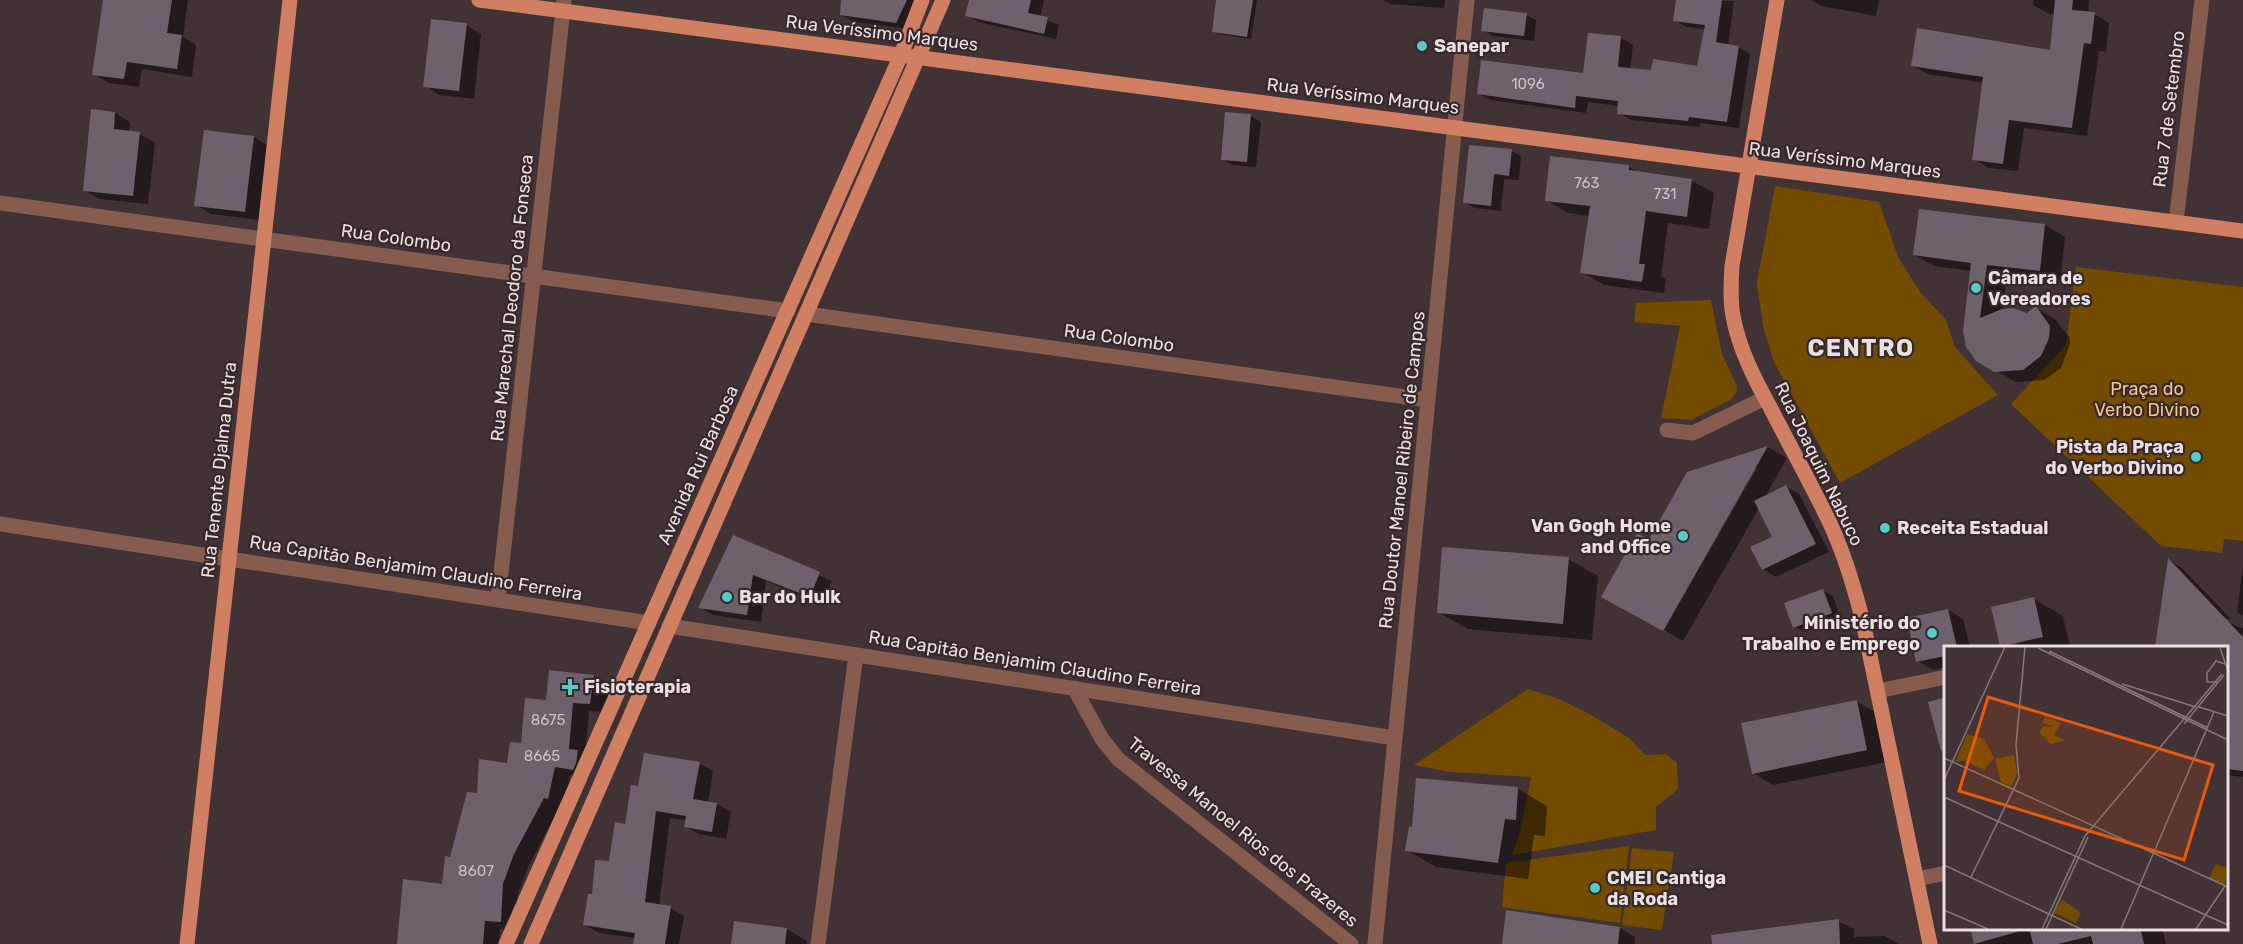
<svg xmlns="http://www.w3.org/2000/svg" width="2243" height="944" font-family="Rubik,sans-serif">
<rect width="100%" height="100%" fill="#403235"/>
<path fill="#734c01" d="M1775 186 1879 202 1898 257 1921 293 1946 320 1955 347 1998 395 1840 483 1774 362 1763 327 1757 282Z
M2076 267 2243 287V541L2224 539 2222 553 2161 546 2011 404 2066 345Z
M1711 300 1722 354 1737 386 1736 394 1730 400 1691 420 1661 418 1680 326 1634 322 1636 303Z
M1528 689 1559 699 1588 713 1629 738 1645 755 1666 754 1677 763 1678 789 1656 807V830L1512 855 1519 835 1531 777 1451 772 1414 765Z
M1629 846 1620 923 1502 907 1506 863Z
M1632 848 1674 852 1662 930 1622 925Z"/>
<path fill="#0007" d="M104 0H188L183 37 196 45 192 77 142 69 139 87 109 83 94 74Z
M843 0H923L909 29 854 22 841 15Z
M970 0H1044L1040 17 1059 25 1056 39 978 22 967 15Z
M1218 0H1257L1251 39 1218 34 1213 31Z
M1383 0H1445L1444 8 1390 4Z
M1677 0 1734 1 1728 46 1738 47 1750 54 1739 128 1700 123V127L1631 120 1619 113V106L1588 102 1586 113 1490 100 1478 93 1584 75 1589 34 1621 38 1633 45 1630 70 1652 72 1698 67 1705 29 1686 27 1675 20Z
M1811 0H1879L1876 16 1822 6Z
M2034 0H2089L2088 13 2094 14 2109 23 2106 52 2099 51 2087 136 2024 128 2018 171 1989 168 1974 159 1984 83 1928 74 1913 66 2051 52 2055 14H2049L2033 5Z
M1526 15 1536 20 1534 41 1493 36 1483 30Z
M466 25 481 34 474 99 440 95 425 86Z
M115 113 130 122 129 132 139 134 155 142 148 204 100 199 85 191Z
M1251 116 1261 122 1256 167 1232 165 1222 159Z
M205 131 254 137 269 146 260 220 211 214 196 205Z
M1511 151 1521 156 1519 180 1504 179 1501 211 1475 208 1465 203Z
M1629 167 1639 173 1692 181 1714 193 1709 229 1668 223 1661 276 1666 279 1664 293 1604 285 1582 272 1590 216 1568 213 1546 200Z
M2045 225 2065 237 2060 282 2007 275 2003 311 2027 315 2036 308 2056 320 2070 338V344L2061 368 2044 380 2016 382 1977 360 1971 271 1935 266 1914 255Z
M1768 447 1787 458 1765 497 1786 487 1799 494 1829 552 1776 577 1763 569 1774 537 1759 508 1683 641 1664 630 1757 468H1753L1649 541 1688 473Z
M734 537 832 581 823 604 766 581 761 622 713 615 700 607Z
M1568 559 1598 576 1592 640 1468 629 1438 612Z
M2169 560 2183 569 2231 619 2221 618 2236 626 2243 628V777L2226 775V647H2157Z
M2243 565V616L2237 612Z
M1823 591 1833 596 1841 619 1805 632 1795 627Z
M2034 599 2063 616 2070 647 2002 646Z
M1948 610 1963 619 1970 647H1946V667L1933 670 1918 661Z
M550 672 594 676 610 685 605 712 589 711 585 756 593 761 591 772 589 778 570 775 564 807 560 806 530 863 518 893 516 930 500 929 499 944H399L444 885 451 859 478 795 508 764 523 745 547 702Z
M1856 701 1877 713 1887 762 1773 785 1753 773Z
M699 763 713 771 708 803 717 804 731 812 726 839 699 834 685 826 686 820 670 818 659 906 670 908 684 916 679 944H634L635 938 599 933 585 925 593 896 626 825 640 788Z
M1417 780 1518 789 1547 806 1545 836 1534 835 1528 879 1436 867 1407 850 1413 828Z
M1507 912 1620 928 1635 937 1634 944H1504Z
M1838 921 1854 929V937L1884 936 1899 944H1714Z
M735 923 787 929 807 941V944H732Z
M1971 928H2162L2166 944H1975Z"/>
<path fill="#6d626b" d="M103 0H172L167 33 182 35 177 69 127 62 124 79 92 75Z
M841 0H907L896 23 840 15Z
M969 0H1031L1028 13 1048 17 1044 34 965 16Z
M1216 0H1253L1247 37 1212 32Z
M1676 0H1722L1716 42 1739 46 1727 122 1689 117 1688 121 1617 114 1618 101 1576 96 1575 108 1477 94 1481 60 1583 73 1588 33 1621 36 1618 67 1651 70 1653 59 1697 66 1705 25 1673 21Z
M2055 0H2073L2072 10 2095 12 2091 44 2084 43 2072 128 2009 120 2003 164 1972 160 1983 77 1911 66 1917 28 2050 50Z
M1484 8 1527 13 1524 36 1481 31Z
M431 19 467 23 459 91 423 87Z
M91 109 115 112 114 129 140 132 133 196 83 191Z
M1225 112 1251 114 1247 162 1221 160Z
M204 130 254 136 245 212 194 206Z
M1469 145 1512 149 1509 176 1494 174 1491 206 1463 203Z
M1550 156 1629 165V170L1692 179 1687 217 1646 211 1639 264H1645L1642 282 1580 273 1590 206 1545 201Z
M1919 209 2045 224 2040 271 1987 265 1980 318 2002 309 2013 308 2027 313 2036 306 2050 326 2049 338 2041 356 2023 370 1994 372 1976 361 1966 347 1963 331 1971 263 1913 255Z
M1768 446 1663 631 1601 597 1637 533 1649 539 1687 472Z
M1786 485 1816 544 1762 570 1750 547 1772 537 1754 501Z
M733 535 820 572 810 597 753 575 747 615 698 608Z
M1442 547 1569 557 1563 624 1437 613Z
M2168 558 2243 637V771L2226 769V647H2155Z
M1823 589 1832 613 1793 628 1784 603Z
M2034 597 2043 637 2000 647 1991 607Z
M1948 609 1957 647H1946V656L1916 662 1907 618Z
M549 670 594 675 590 704 573 703 569 749 578 750 576 763 573 770 555 767 548 799 544 798 514 854 503 884 501 922 485 921 483 944H397L403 879 442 884 445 856 450 857 467 792 477 793 479 759 507 763 510 742 521 743 525 698 546 700Z
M1946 697V751H1941L1928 702Z
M1857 700 1867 750 1752 774 1741 723Z
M644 753 700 762 693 799 717 803 712 832 684 827 686 816 656 811 645 902 671 906 665 944H633L635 933 583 925 588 894H592L595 860 609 861 615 822 625 824 631 785 638 786Z
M1416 778 1518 787 1516 820 1505 819 1498 863 1405 851 1409 826 1412 827Z
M1506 910 1620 927 1618 944H1502Z
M1839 919 1840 944H1712L1711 935Z
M734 921 787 928 785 944H731Z
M1970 927H2017V932L1974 944Z
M2029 927H2140L2144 944H2093L2091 936 2058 944H2033Z"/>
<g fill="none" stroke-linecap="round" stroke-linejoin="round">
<path stroke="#855c4e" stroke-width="15" d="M0 203 788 311
M2176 223 2202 0
M806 314 1428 400
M1667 430 1693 433 1765 398
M0 524 649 623
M498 600 564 0
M669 626 1395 738
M1074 688 1102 739 1118 759 1351 944
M1878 691 1946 677
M1917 879 1946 873
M818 944 856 655
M1375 944 1467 0"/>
<path stroke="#d17f63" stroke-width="15" d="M479 0 2243 231
M1777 0 1732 266C1731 283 1730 300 1733 316 1739 349 1755 380 1771 409 1790 446 1810 482 1828 519 1844 552 1854 586 1863 622L1930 944
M187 944 290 0
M506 944 901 55 922 0
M531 944 943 0"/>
</g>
<g fill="#54cdc8" stroke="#36282b" stroke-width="2">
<circle cx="1422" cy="46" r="6"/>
<circle cx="1976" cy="288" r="6"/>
<circle cx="2196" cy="457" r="6"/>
<circle cx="1885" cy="528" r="6"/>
<circle cx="1683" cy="536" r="6"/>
<circle cx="727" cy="597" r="6"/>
<circle cx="1932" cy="633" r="6"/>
<path d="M567 678h6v6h6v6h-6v6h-6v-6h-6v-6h6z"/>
<circle cx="1595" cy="888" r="6"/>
</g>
<g text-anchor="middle" stroke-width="4.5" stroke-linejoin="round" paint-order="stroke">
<g font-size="15" fill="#cac0c4">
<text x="1528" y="89">1096</text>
<text x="1587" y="188">763</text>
<text x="1665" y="199">731</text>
<text x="548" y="725">8675</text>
<text x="542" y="761">8665</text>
<text x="476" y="876">8607</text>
</g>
<g font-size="18" fill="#e9e0e1" stroke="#36282b">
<text transform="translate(882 33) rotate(7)" y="6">Rua Veríssimo Marques</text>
<text transform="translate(1363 96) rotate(7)" y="6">Rua Veríssimo Marques</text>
<text transform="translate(2169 109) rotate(-83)" y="6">Rua 7 de Setembro</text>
<text transform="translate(1845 160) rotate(7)" y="6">Rua Veríssimo Marques</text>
<text transform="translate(396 238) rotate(8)" y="6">Rua Colombo</text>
<text transform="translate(512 298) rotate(-84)" y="6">Rua Marechal Deodoro da Fonseca</text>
<text transform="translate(1119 338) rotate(8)" y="6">Rua Colombo</text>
<text transform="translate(1819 464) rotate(64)" y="6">Rua Joaquim Nabuco</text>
<text transform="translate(698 465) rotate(-66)" y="6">Avenida Rui Barbosa</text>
<text transform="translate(219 470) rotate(-84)" y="6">Rua Tenente Djalma Dutra</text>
<text transform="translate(1402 470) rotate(-84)" y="6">Rua Doutor Manoel Ribeiro de Campos</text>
<text transform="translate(416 568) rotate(9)" y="6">Rua Capitão Benjamim Claudino Ferreira</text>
<text transform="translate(1035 663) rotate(9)" y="6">Rua Capitão Benjamim Claudino Ferreira</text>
<text transform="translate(1243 832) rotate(39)" y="6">Travessa Manoel Rios dos Prazeres</text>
</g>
<g font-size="18" font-weight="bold" fill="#e9e0e1" stroke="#36282b" text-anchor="start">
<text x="1434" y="52">Sanepar</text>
<text x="1988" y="284">Câmara de<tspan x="1988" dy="21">Vereadores</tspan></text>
<text x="2184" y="453" text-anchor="end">Pista da Praça<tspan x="2184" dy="21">do Verbo Divino</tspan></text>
<text x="1671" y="532" text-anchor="end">Van Gogh Home<tspan x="1671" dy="21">and Office</tspan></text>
<text x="1897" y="534">Receita Estadual</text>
<text x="739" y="603">Bar do Hulk</text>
<text x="1920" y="629" text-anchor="end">Ministério do<tspan x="1920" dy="21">Trabalho e Emprego</tspan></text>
<text x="584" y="693">Fisioterapia</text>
<text x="1607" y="884">CMEI Cantiga<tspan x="1607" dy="21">da Roda</tspan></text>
</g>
<g font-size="18" fill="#f4c687" stroke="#36282b">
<text x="2147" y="395">Praça do<tspan x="2147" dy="21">Verbo Divino</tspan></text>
</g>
<g font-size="24" font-weight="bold" letter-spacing="1.5" fill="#e9e0e1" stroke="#36282b">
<text x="1861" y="356">CENTRO</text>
</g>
</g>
<g transform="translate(1944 646)">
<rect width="284" height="284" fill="#403235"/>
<path d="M101 70 117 77 110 89 121 94 107 98 96 87 99 80 110 81 98 77ZM23 88 40 93 50 112 40 124 20 115 11 116ZM70 109 73 127 67 141 57 136 51 113ZM272 218 283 222 281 239 265 232ZM118 253 137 267 132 277 110 267Z" fill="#734c01"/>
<path fill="none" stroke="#84787a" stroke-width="1.5" d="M94 2 284 94M276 2 284 25M105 5 264 82M273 36H263V27L272 15 281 18M178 38 252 61M255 61 284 70M240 78 280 29M0 112 284 241M0 134 61 1M0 151 284 279M0 219 137 283M27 231 75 132 72 99 81 1M0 264 44 283M98 283 141 190 278 28M102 283 144 191M177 283 270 66M252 283 281 240"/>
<path fill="#e8590c" fill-opacity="0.15" stroke="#e8590c" stroke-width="3" d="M44 51 269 119 240 214 15 145Z"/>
<rect width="284" height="284" fill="none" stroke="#e9e0e1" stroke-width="3"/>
</g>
</svg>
